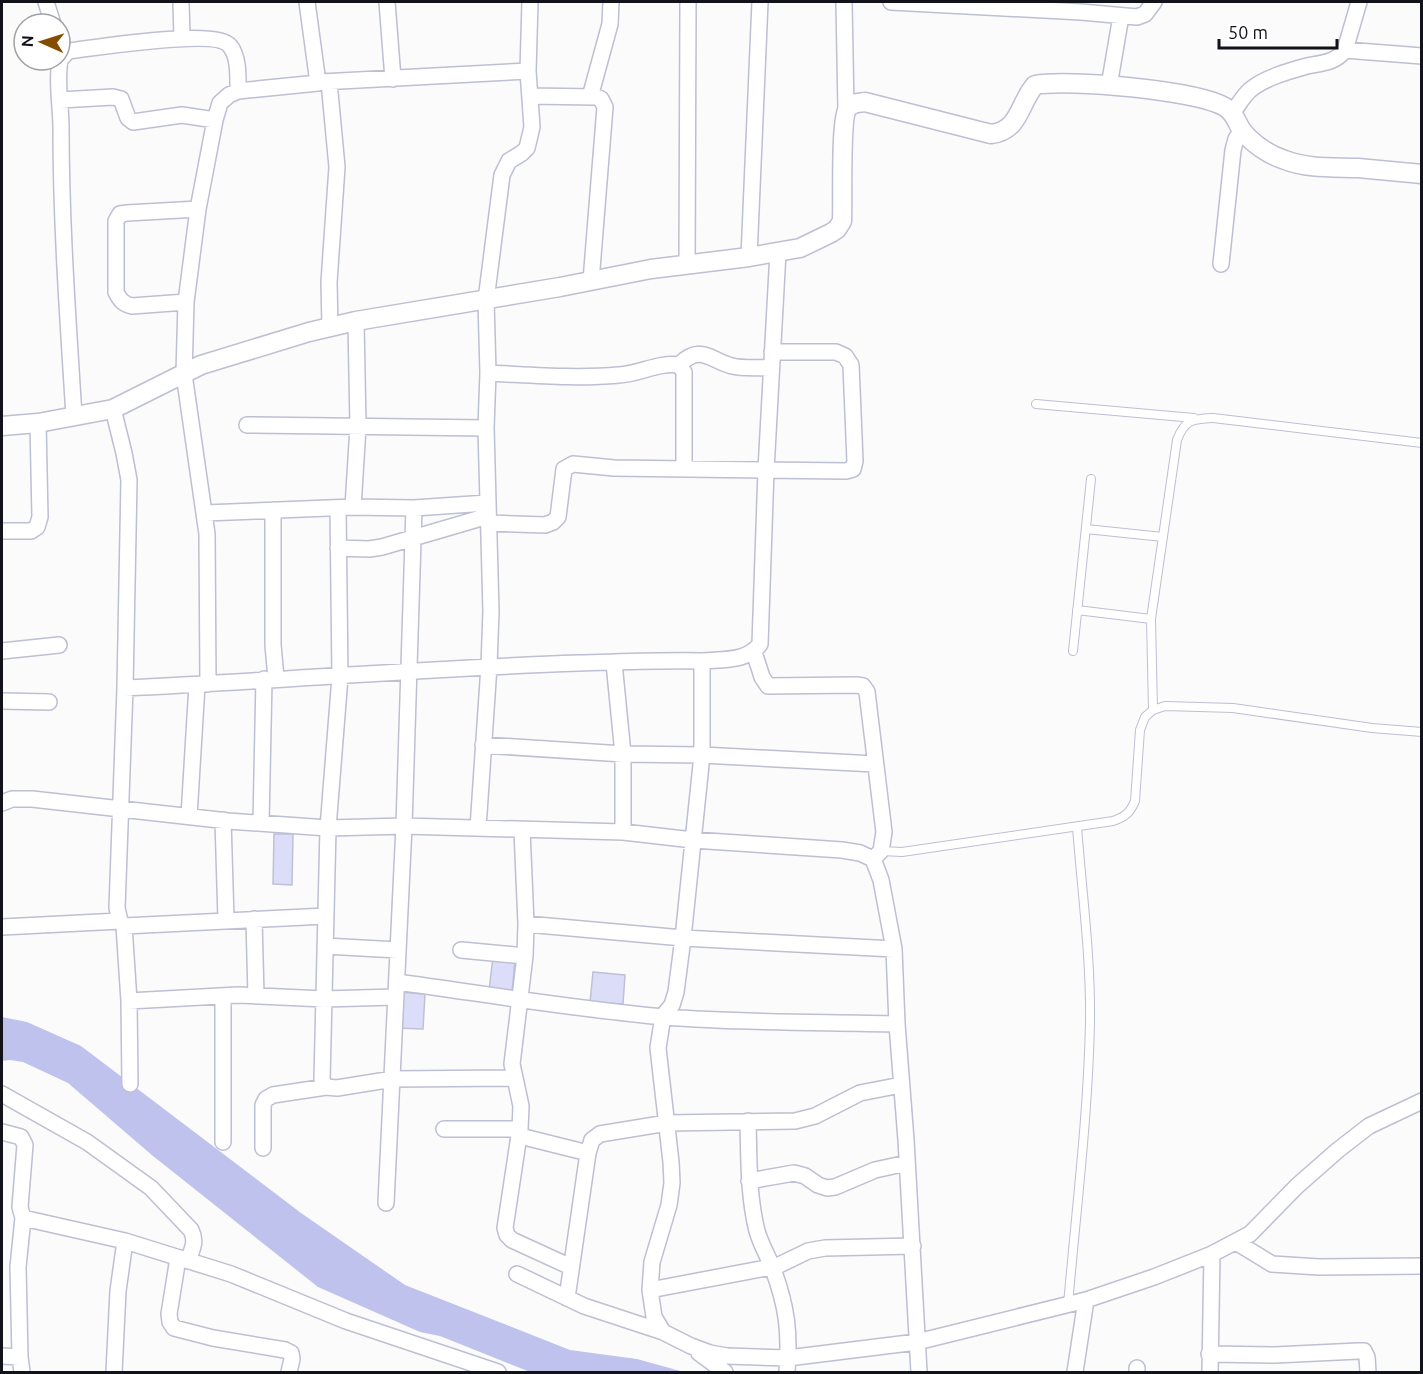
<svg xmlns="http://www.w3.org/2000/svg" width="1423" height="1374" font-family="Ubuntu,sans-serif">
<rect width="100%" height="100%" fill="#fbfbfb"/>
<path fill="#c0c2ee" d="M2 1017 27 1022 81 1046 301 1213 405 1285 570 1350 637 1359 684 1372H530L440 1336 420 1332 318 1287 153 1156 68 1083 23 1062 10 1060 2 1061Z"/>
<path fill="#dcdef9" stroke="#bfc0d4" stroke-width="1.5" d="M274 834H293L292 885 273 884Z
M493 957 515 960 512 992 489 990Z
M593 972 625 975 623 1004 590 1002Z
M399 992 425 994 423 1029 397 1028Z"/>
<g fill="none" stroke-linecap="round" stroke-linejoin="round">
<g stroke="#bdbfd3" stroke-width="10">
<path id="service" d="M1036 404 1194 418
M1086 529 1163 537
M1077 610 1151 619
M1073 651 1091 479
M1153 710 1151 619 1177 440C1185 419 1193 419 1213 418L1422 443
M881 851 902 852 1113 821C1125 817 1130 813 1135 801L1140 730 1145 717 1153 710 1165 706 1233 708 1372 728 1422 732
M1068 1305C1076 1211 1088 1117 1090 1023 1091 958 1082 892 1077 827"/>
</g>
<g stroke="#bdbfd3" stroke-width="18">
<path id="minor" d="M46 2 53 24
M181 2 182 38
M387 2 393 79
M844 2 846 110
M891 2 1081 12 1137 17 1145 14 1154 2
M1345 50 1422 56
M60 60C56 82 61 106 61 128 61 224 68 320 74 416
M60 60 68 51C94 48 217 28 230 46 239 57 238 77 238 91
M321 82 528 71
M329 82 337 167 329 282 330 328
M1109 86 1121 16
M530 96 596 97 601 99 605 107 591 281
M590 97 610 24 611 2
M60 100 113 97 121 99 128 118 133 122 182 115 215 120
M1232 113C1238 106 1243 96 1250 90 1264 78 1289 71 1307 66 1322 63 1335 63 1345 50L1359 2
M778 252 766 470 760 644C747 662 723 659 702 661V755L683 938 676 992 672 1005 663 1016 658 1048 671 1162 672 1183 669 1205 652 1262 650 1290 654 1317 663 1332 691 1346 710 1353 727 1356 788 1358 917 1342 1086 1300 1154 1277 1212 1254 1250 1234 1297 1186 1338 1150 1369 1126 1422 1101
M749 257 760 2
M1221 264 1233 150 1236 139 1242 130
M687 265 688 2
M186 302 132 306C123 304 120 300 116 292V221L120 214 127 213 198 209
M679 365C701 343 711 361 732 366 744 369 759 367 771 368
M488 373C532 375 575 379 619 375 640 374 658 362 679 365L684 372V469
M113 409 124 453 129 480 125 688 117 908 120 921 124 926 326 916
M247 425 486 428
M353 507 358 427 356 321
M338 508 340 677 328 828 322 1080 326 1087 337 1088 393 1079 514 1078
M273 510V645L276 678
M205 513 353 507 414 508 487 503
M489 523 545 525 553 522 558 517 564 469 573 464 614 468 846 471 853 469 855 461 851 365 845 356 836 352H772
M2 531H31L37 527 40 517 38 423
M338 548 369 549 382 547 488 516
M2 651 59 645
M754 652 762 677 768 686 856 685 863 686 867 692 884 832 881 851 873 859
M614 663 623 754V832
M208 684 207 534 184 374 186 302 198 209 215 120 220 103 229 95 238 91 318 83 307 2
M125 688C277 681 428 668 579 663 620 662 661 660 702 661
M2 701 49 702
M483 745 623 754 702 755 875 764
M2 803 12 799H32L228 821 328 828 404 826 623 832 693 840 842 850 860 853 873 859 881 880 894 949 897 1024 906 1140 919 1372
M189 816 197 685
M223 820 226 920
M261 823 264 679
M478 828 489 666 491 611 486 428 488 373 486 300 502 175 509 161 522 153 527 148 532 127 528 71 530 2
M522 830 526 924 525 956 512 1064 521 1106 520 1129 505 1228 507 1235 512 1240 571 1267
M254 919 256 996
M526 924 683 938 894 949
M124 926 129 1001 130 1084
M2 927 120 921
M325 946 398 950
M461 950 525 956
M397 982C485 994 575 1009 664 1017 742 1023 819 1022 897 1024
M129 1001 238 995 324 999 395 997
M2 1094 87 1142 151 1188 191 1230C197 1242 192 1249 188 1261
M748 1121C749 1158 748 1195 757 1231 761 1245 768 1256 773 1269 787 1307 790 1332 787 1372
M444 1129H520
M2 1132 21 1137 25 1145 20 1207 23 1218 125 1241 231 1274 346 1321 498 1372
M520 1136 588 1153
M223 1142V996
M263 1148V1105L266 1099 273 1095 326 1087
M749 1181 794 1173 805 1176 818 1185 827 1188 835 1187 875 1170 907 1163
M386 1203 404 826 414 508
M1236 1242 1272 1264 1319 1267 1422 1266
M178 1258 169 1314 170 1322 174 1328 213 1338 285 1350 291 1353 292 1359 289 1372
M517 1274 584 1306 663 1332
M650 1290 777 1266 808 1251 825 1248 913 1246
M567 1298 588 1153 592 1140 600 1134 667 1123 795 1121 815 1116 860 1093 901 1085
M699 1353 725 1372
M1209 1354 1275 1355 1358 1351H1364L1367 1357 1368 1372
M2 1356 20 1357
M1137 1368V1372
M22 1372 20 1357 18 1267 23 1218
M114 1372 118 1291 125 1241
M1075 1372 1086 1300
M1210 1372 1212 1254"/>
</g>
<g stroke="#bdbfd3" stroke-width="21">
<path id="tertiary" d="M2 426 38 423 113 409 201 365 309 332 356 321 560 287 651 269 749 257 800 248 831 233 837 229 842 221C843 202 840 118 848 108 853 102 859 103 865 102L991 134C1020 131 1019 103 1035 85 1069 79 1196 90 1225 107 1234 112 1236 121 1241 129 1251 143 1269 155 1285 160 1308 169 1334 167 1358 168 1379 170 1400 172 1422 174"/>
</g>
<use href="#service" stroke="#fff" stroke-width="8"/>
<use href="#minor" stroke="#fff" stroke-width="15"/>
<use href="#tertiary" stroke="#fff" stroke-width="18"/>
</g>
<rect width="1423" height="1374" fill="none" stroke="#12131a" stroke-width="6"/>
<g transform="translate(42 42) rotate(273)"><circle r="28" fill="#ffffff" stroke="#a0a1a3" stroke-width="1.5"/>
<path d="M0-4.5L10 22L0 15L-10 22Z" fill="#854c00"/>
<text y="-9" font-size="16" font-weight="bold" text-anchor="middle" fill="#12131a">N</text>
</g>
<path d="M1219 39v9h118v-9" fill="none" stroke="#12131a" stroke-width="3"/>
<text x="1228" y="39" font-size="18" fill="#12131a" stroke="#ffffff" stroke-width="4.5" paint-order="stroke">50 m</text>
</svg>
